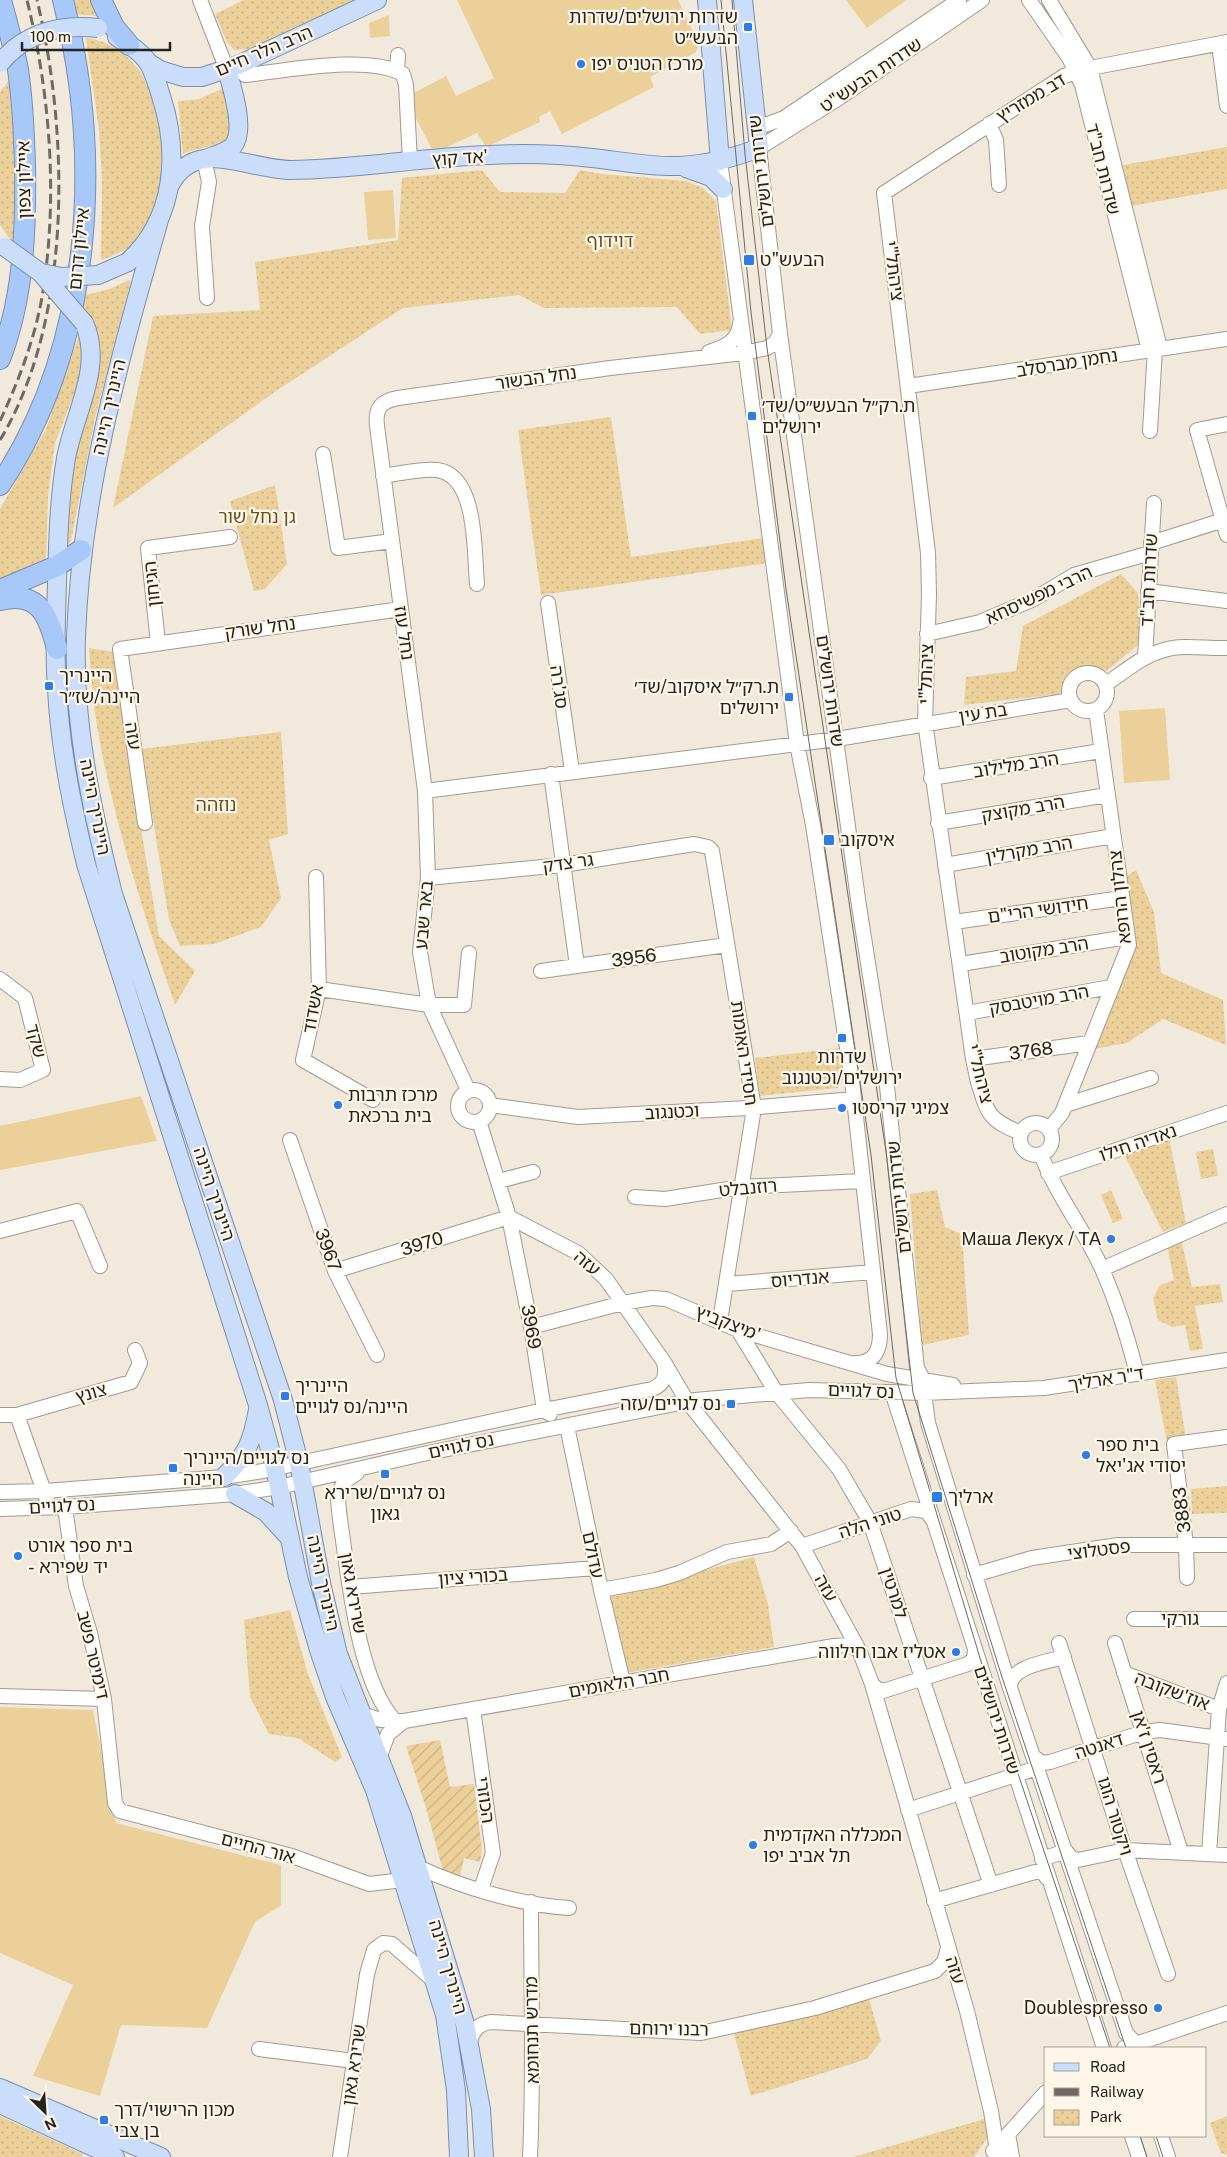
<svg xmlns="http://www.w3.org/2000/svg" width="1227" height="2157" font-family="'Public Sans','Noto Sans Hebrew',sans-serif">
<defs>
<pattern id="park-dots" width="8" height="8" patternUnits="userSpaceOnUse" patternTransform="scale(1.25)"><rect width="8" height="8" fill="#ecd09a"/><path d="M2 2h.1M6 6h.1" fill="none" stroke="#cab284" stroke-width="1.8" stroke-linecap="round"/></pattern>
<pattern id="garden-furrows" width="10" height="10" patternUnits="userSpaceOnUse" patternTransform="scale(1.25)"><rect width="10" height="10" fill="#ecd09a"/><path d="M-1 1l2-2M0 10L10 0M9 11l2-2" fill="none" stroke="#cab284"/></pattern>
</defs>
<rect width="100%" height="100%" fill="#f1eadc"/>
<path fill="#ecd09a" d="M457 0H678L699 44 696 52 650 77 654 87 562 134 550 111 539 117 540 122 486 147 477 133 441 150 433 151 410 107V95L446 76 456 96 494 78Z
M846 0H906L867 28Z
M389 15 390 36 370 38 369 23Z
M393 190 396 238 368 240 364 192Z
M1165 708 1170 780 1124 783 1119 711Z
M141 1096 157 1141 0 1170V1126Z
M0 1707 93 1710 116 1823 281 1865V1905L255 1922 207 2028 121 2025 100 2096 33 2076 73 1985 0 1953Z"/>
<path fill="url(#park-dots)" d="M68 0H93L99 16 71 14Z
M244 0H355L249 49 234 50 227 42 215 14Z
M86 38C169 47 187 190 135 243 126 251 112 256 101 260L102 179 99 130Z
M13 75 17 128 16 248 0 225V92Z
M224 88 230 127 228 139C214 149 198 146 183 154L178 101 199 99Z
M1227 147V189L1131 206 1123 165Z
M482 170 500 192 565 193 580 170 602 174 686 181 703 188 716 201 732 330 700 334 677 307 544 308 519 295 403 308 276 391 113 508 153 316 260 310 255 262 398 240 402 178Z
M129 280 131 281 95 418 71 541 66 547 71 471 86 403 81 296 110 289Z
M80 332 85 366 55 443 48 497 46 561 0 580V509L46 429Z
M611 417 631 557 764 538 767 563 541 595 518 430Z
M275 485 287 564 265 589 254 591 230 501Z
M1121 574 1138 593 1143 641 1104 673 1081 669 1059 694 964 705 966 677 1016 671 1023 626Z
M89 648 115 652 118 691 159 936 195 971 175 1005C143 912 112 817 96 720 92 696 91 672 89 648Z
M281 732 288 834 269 840 281 898 261 927 214 944 180 946 169 920 142 749Z
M1136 870 1154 912 1161 973 1223 1000 1226 1045 1163 1019 1127 1043 1094 1049 1133 955 1126 877Z
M840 1048C842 1061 849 1080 837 1088L760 1096 755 1058Z
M1169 1137 1186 1223 1163 1232 1123 1152Z
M1213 1149 1218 1176 1201 1179 1196 1152Z
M937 1190 945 1227 962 1234 969 1335 922 1345 910 1194Z
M1111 1190 1123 1219 1113 1223 1101 1195Z
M1181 1239 1192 1287 1220 1284 1223 1302 1195 1306 1203 1349 1190 1351 1185 1325 1172 1327 1158 1320 1153 1298 1160 1285 1174 1280 1167 1245Z
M1176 1377 1186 1439 1167 1442 1155 1380Z
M1227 1486V1513L1192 1514 1191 1489Z
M754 1557 768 1604 774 1647 626 1673 608 1596Z
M290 1610 308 1674 342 1757 335 1762 298 1738 269 1734 250 1697 244 1620Z
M868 1995 881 2041 867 2059 751 2096 734 2034Z
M0 2116 83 2154 82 2157H0Z
M1227 2116V2155L1221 2153 1210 2123Z
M988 2118 990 2134 974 2157H853Z"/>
<path fill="url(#garden-furrows)" d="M440 1740 450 1787 474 1784 482 1850 480 1862 464 1858 460 1877 443 1871 426 1808 406 1746Z"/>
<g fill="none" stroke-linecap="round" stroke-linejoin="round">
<g stroke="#a19a8e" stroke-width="16">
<path id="minor" d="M200 0 227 70
M1029 0 1069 58 1082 85 1149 350
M1049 0 1090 68 1160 348
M1219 44 1227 106
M242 71 245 75C287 71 366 54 403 74L406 85 410 161
M397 71 398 55
M755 122 765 125 784 118 959 0
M989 124 996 140 999 185
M204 159 209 182 202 226 207 298
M720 161 797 744 813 825 852 1081 880 1334C880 1351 874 1363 855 1363
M709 352C725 347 739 341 740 323
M908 386 1227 339
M1227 424 1197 430 1227 535
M1150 431 1155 349
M323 454 338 548 392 541
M383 476C398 474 422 468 437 470 478 475 474 553 477 584
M1151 543 1227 519
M1148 591 1227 601
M548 603 572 771
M927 634 980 622 1034 599 1074 575 1150 553
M158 643 148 548 230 537
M1145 657 1154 503
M1069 692a19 19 0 1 1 38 0a19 19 0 1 1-38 0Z
M1106 684C1124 672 1142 656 1164 650 1184 644 1206 649 1227 648
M551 774 577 966
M931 778 1101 751
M425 791 837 739 1071 700
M145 823 120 649 401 609
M938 823 1107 795
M945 865 1113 836
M316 877 319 989 303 1060 373 1100
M428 878 563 865 694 844 708 847 712 851 754 1108 720 1321
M954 922 1122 898
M961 964 1127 937
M541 971 727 945
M0 979 25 998 43 1070 20 1080 0 1079
M319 989 429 1005H464L469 953
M967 1013 1111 987
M973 1059 1089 1043
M458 1106a16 16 0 1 1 32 0a16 16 0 1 1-32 0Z
M468 1090 429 1005 420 952 428 878 425 791 377 426C375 408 381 401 398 398L610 368 744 353 767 348 775 343 780 334
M490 1105 578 1117 748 1108 854 1099
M1065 1105 1151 1078
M479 1121 509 1217 578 1253 606 1279 664 1362 687 1401 802 1546 859 1650 872 1684 967 2011 991 2111 998 2157
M1020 1139a16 16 0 1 1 32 0a16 16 0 1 1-32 0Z
M1049 1129 1062 1113 1129 945 1096 710
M1021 1133C989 1120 988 1115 978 1082L973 1059 925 722 929 594 928 553 884 193 1064 76 1090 68 1227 42
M290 1140 335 1271 377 1355
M1041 1154C1056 1195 1084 1229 1102 1269 1117 1303 1128 1338 1137 1374
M1048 1173 1227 1113
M499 1181 533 1172
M635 1197 665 1199 741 1187 862 1181
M0 1231 77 1211 100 1266
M1102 1269 1227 1214
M335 1271 509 1217 531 1327 544 1410 550 1414
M727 1284 873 1272
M531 1327 623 1303 652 1298 666 1299 738 1330 887 1374 953 1385
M738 1330 776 1392 839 1469 870 1522 991 1885
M924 1381 917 1368 886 1077 859 906 780 334 759 148 839 98 982 0
M892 1392 1104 2048
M924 1393 928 1423 1010 1688 1126 2033 1136 2044
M0 1415H17L47 1500
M17 1415 131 1382 140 1363 135 1350
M567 1426 601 1590 623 1682
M357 1473 344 1482 338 1495C338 1512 342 1531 344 1548 351 1597 361 1684 395 1721
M0 1492 45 1491 224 1477 263 1471 544 1410 652 1389C664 1385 667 1374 664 1363
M65 1507 76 1586 90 1633 104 1699 115 1803 120 1811 292 1856 369 1884 403 1880
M0 1509 65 1507 235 1494 279 1487 423 1454 695 1400 809 1390 924 1393 1044 1388 1227 1360
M802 1546 911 1509 926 1511 933 1520
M974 1575 1032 1558 1118 1545H1227
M1187 1578 1186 1545 1174 1444 1227 1437
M350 1587 596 1568
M601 1590 656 1580 679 1573 727 1552 771 1544 791 1531
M1134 1619H1227
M1059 1643 1125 1850 1168 1974
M1115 1643 1181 1852
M1124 1673 1219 1709
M872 1684 876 1688 883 1691 968 1664 974 1659 975 1650
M1010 1688C1009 1666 1047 1662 1064 1657
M0 1696 104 1699
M473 1709 493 1853 481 1889
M361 1714 381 1720 404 1721 834 1646 848 1645 859 1650
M1034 1757 1042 1763 1050 1762 1144 1732 1160 1730 1227 1739
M379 1758 388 1734 404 1721
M908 1810 1037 1768
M1066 1851 1071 1858 1078 1860 1125 1850 1227 1855
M1209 1854 1219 1709 1227 1683
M1042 1859 1066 1851
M418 1867C461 1887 521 1905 569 1908
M934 1901 1035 1872H1042L1048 1879
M469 2044C473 2031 477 2024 491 2022L701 2033 815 2008 935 1971 944 1962 948 1948
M1124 2048 1227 2013
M259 2049 354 2061
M1008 2134 1012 2157
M1132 2136 1139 2157
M1161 2136 1168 2157
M993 2151 1046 2092
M340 2157 367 1974 374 1950 383 1943 392 1944 433 1980
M530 2157C534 2072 531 1987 531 1902"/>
</g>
<g stroke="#7a8eac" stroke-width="20">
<path id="major" d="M707 0 720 161
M117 37C128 44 142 52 149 64 154 73 158 86 161 96 180 154 175 219 128 262
M149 63 160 70 183 77H202L238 65 377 0
M208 158C216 155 227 152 233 146 246 131 232 87 227 70
M686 168 711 177 723 189
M170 185C177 171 189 161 205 159 227 155 265 170 291 170 357 169 423 157 490 155 523 153 559 154 592 158 621 161 650 167 678 166 707 165 733 158 759 148L743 0
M159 220C120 357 81 493 76 637 73 723 92 811 113 894L283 1400 299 1463 321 1583 338 1654 402 1816 465 2024 481 2109 484 2157
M84 323C104 366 74 414 66 458 59 500 58 541 57 583 56 618 54 654 57 689 60 748 72 806 86 864L258 1405 275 1468 298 1577 319 1650 335 1697 375 1790 445 2015 456 2090 459 2157
M224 1477C247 1455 252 1442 258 1410
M235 1494 266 1512 287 1535
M0 2088 161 2157
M0 2104 115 2157"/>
</g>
<g stroke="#7a8eac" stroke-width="22">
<path id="highway" d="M101 0 114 27 129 45
M0 359C24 297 26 230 25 165 24 133 23 102 18 70 14 47 7 23 1 0
M0 485C93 345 103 159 63 0
M0 590 57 566 81 550
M0 600C39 590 49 616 57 649"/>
</g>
<use href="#minor" stroke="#fff" stroke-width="14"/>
<use href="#major" stroke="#cadefb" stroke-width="18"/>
<use href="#highway" stroke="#a7c8f8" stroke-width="20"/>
<path stroke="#6e6a62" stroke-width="1" d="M721 0 751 312 786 589 871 1155 896 1378 986 1678 1110 2048
M732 0 745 154 767 348 886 1152 913 1393 1001 1674 1126 2048
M1140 2136 1147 2157
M1156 2136 1163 2157"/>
<path stroke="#6e6a62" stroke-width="3" stroke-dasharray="10 5" stroke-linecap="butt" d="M0 421C19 380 36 336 43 291 58 195 50 94 27 0
M0 440C73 319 69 133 37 0"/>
<g stroke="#7a8eac" stroke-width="20" stroke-linecap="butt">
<path id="major-bridge" d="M0 63C26 32 60 24 98 28
M5 247 41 273 62 277 98 275 128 262
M41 273 84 323"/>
</g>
<use href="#major-bridge" stroke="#cadefb" stroke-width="18"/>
</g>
<g fill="#2d7ce8" stroke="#fef7e9" stroke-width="2">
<rect x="743" y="22" width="10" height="10" rx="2.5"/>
<circle cx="581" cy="64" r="5"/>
<rect x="743" y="254" width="12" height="12" rx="2.5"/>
<rect x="747" y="411" width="10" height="10" rx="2.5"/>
<rect x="44" y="681" width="10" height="10" rx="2.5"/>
<rect x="784" y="692" width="10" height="10" rx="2.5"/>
<rect x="823" y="834" width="12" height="12" rx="2.5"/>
<rect x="837" y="1033" width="10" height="10" rx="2.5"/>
<circle cx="338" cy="1105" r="5"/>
<circle cx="842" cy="1108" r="5"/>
<circle cx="1111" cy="1239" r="5"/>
<rect x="280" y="1391" width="10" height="10" rx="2.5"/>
<rect x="726" y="1399" width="10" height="10" rx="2.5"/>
<circle cx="1086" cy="1455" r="5"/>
<rect x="168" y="1463" width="10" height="10" rx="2.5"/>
<rect x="380" y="1469" width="10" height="10" rx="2.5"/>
<rect x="931" y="1491" width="12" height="12" rx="2.5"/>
<circle cx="18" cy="1556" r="5"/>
<circle cx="956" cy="1652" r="5"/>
<circle cx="753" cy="1845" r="5"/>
<circle cx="1158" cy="2008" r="5"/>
<rect x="99" y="2115" width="10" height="10" rx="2.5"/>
</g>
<g text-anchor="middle" stroke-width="4.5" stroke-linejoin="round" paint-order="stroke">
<g font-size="18" fill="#25231e" stroke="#fef7e9" text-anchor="start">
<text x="738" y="23" text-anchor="end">שדרות ירושלים/שדרות<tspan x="738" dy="21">הבעש״ט</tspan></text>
<text x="591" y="70">מרכז הטניס יפו</text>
<text x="760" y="266">הבעש"ט</text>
<text x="762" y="412">ת.רק״ל הבעש״ט/שד׳<tspan x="762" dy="21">ירושלים</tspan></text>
<text x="59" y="682">היינריך<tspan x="59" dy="21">היינה/שז״ר</tspan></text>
<text x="779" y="693" text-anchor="end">ת.רק״ל איסקוב/שד׳<tspan x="779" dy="21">ירושלים</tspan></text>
<text x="840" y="846">איסקוב</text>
<text x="842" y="1063" text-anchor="middle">שדרות<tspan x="842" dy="21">ירושלים/וכטנגוב</tspan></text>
<text x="348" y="1101">מרכז תרבות<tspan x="348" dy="21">בית ברכאת</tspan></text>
<text x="852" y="1114">צמיגי קריסטו</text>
<text x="1101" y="1245" text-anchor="end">Маша Лекух / ТА</text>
<text x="295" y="1392">היינריך<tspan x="295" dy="21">היינה/נס לגויים</tspan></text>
<text x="721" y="1410" text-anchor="end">נס לגויים/עזה</text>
<text x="1096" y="1451">בית ספר<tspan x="1096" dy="21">יסודי אג'יאל</tspan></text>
<text x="183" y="1464">נס לגויים/היינריך<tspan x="183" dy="21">היינה</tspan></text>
<text x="385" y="1499" text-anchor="middle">נס לגויים/שרירא<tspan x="385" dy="21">גאון</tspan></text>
<text x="948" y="1503">ארליך</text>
<text x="28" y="1552">בית ספר אורט<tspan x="28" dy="21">- יד שפירא</tspan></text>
<text x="946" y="1658" text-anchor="end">אטליז אבו חילווה</text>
<text x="763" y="1841">המכללה האקדמית<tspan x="763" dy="21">תל אביב יפו</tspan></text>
<text x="1148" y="2014" text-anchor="end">Doublespresso</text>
<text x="114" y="2116">מכון הרישוי/דרך<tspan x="114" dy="21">בן צבי</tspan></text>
</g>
<g font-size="18" fill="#25231e" stroke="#fef7e9">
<text transform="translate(264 51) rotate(-23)" y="6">הרב הלר חיים</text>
<text transform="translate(871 75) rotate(-34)" y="6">שדרות הבעש"ט</text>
<text transform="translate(1031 98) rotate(-31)" y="6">דב ממזריץ</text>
<text transform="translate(460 158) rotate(-4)" y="6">אד קוץ'</text>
<text transform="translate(1103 169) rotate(76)" y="6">שדרות חב"ד</text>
<text transform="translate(761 171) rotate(-97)" y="6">שדרות ירושלים</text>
<text transform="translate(24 180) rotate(-91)" y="6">איילון צפון</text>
<text transform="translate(79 249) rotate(-84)" y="6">איילון דרום</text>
<text transform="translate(894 271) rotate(83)" y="6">ציהתל"י</text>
<text transform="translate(1067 363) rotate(-9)" y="6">נחמן מברסלב</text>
<text transform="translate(536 378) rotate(-8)" y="6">נחל הבשור</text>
<text transform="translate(109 407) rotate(-77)" y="6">היינריך היינה</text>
<text transform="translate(1149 580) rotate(-87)" y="6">שדרות חב"ד</text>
<text transform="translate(152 584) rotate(-96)" y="6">הגיחון</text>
<text transform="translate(1039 595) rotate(-25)" y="6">הרבי מפשיסחא</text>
<text transform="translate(260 628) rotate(-8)" y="6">נחל שורק</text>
<text transform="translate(404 633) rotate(82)" y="6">נחל עוז</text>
<text transform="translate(926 674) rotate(-88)" y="6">ציהתל"י</text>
<text transform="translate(559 687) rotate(82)" y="6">סג'רה</text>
<text transform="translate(830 691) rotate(82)" y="6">שדרות ירושלים</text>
<text transform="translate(983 713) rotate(-9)" y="6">בת עין</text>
<text transform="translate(133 736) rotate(82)" y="6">עזה</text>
<text transform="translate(1016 765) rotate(-9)" y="6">הרב מלילוב</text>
<text transform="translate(95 807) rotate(79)" y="6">היינריך היינה</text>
<text transform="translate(1023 809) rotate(-10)" y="6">הרב מקוצק</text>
<text transform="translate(1029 850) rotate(-10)" y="6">הרב מקרלין</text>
<text transform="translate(568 863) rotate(-8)" y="6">גר צדק</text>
<text transform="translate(1120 897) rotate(-96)" y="6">צהלון הרופא</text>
<text transform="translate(1038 910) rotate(-8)" y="6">חידושי הרי"ם</text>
<text transform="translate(424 915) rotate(-85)" y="6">באר שבע</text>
<text transform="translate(1044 950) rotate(-9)" y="6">הרב מקוטוב</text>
<text transform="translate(634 958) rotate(-8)" y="6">3956</text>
<text transform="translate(1039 1000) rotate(-10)" y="6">הרב מויטבסק</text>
<text transform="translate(313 1009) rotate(-80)" y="6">אשדוד</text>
<text transform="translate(36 1041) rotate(76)" y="6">שקד</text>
<text transform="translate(1031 1051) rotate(-8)" y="6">3768</text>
<text transform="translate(744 1053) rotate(82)" y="6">חסידי האומות</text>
<text transform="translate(980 1074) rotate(76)" y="6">ציהתל"י</text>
<text transform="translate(672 1112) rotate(-3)" y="6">וכטנגוב</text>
<text transform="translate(1138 1143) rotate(-19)" y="6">נאדיה חילו</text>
<text transform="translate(748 1188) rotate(-5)" y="6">רוזנבלט</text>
<text transform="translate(214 1194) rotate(72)" y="6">היינריך היינה</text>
<text transform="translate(899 1197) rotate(-96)" y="6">שדרות ירושלים</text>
<text transform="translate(422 1244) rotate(-17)" y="6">3970</text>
<text transform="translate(328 1250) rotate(70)" y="6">3967</text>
<text transform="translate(587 1263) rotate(40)" y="6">עזה</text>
<text transform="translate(800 1279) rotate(-5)" y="6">אנדריוס</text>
<text transform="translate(728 1323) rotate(21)" y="6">מיצקביץ'</text>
<text transform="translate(531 1327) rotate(80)" y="6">3969</text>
<text transform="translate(1106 1379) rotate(-9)" y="6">ד"ר ארליך</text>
<text transform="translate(861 1391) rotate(2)" y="6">נס לגויים</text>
<text transform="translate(91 1393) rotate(-16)" y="6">צונץ</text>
<text transform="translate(461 1446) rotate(-12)" y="6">נס לגויים</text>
<text transform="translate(62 1506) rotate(-3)" y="6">נס לגויים</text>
<text transform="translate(1182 1510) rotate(-97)" y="6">3883</text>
<text transform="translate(870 1523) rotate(-18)" y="6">טוני הלה</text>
<text transform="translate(1099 1550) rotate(-7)" y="6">פסטלוצי</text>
<text transform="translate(593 1555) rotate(78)" y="6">עדולם</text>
<text transform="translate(473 1577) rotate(-4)" y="6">בכורי ציון</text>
<text transform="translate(323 1583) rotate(78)" y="6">היינריך היינה</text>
<text transform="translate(826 1588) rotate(61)" y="6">עזה</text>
<text transform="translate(353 1593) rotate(80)" y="6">שרירא גאון</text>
<text transform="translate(894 1593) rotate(72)" y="6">למרטין</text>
<text x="1180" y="1625">גורקי</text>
<text transform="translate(93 1655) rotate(77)" y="6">דימיטר פשב</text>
<text transform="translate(619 1683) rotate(-10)" y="6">חבר הלאומים</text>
<text transform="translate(1172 1691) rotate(21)" y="6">אוז'שקובה</text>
<text transform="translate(997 1720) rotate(72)" y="6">שדרות ירושלים</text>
<text transform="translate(1099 1746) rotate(-18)" y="6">דאנטה</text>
<text transform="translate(1149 1747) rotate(72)" y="6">ראסין ז'אן</text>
<text transform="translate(485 1800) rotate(82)" y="6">הכוזרי</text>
<text transform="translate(1115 1816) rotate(73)" y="6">ויקטור הוגו</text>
<text transform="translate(258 1848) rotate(15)" y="6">אור החיים</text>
<text transform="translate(448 1967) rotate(74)" y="6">היינריך היינה</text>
<text transform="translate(955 1970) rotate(73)" y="6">עזה</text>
<text transform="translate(669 2029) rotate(1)" y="6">רבנו ירוחם</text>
<text transform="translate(532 2030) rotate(-91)" y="6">מדרש תנחומא</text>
<text transform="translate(354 2065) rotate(-82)" y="6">שרירא גאון</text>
</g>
<g font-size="18" fill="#68501c" stroke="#fef7e9">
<text x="610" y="247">דוידוף</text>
<text x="257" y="523">גן נחל שור</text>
<text x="216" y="811">נוזהה</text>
</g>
</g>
<rect x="1044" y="2047" width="162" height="90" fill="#fef7e9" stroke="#a7a298"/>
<rect x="1054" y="2063" width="25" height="8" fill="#cadefb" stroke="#a7a298"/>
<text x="1090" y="2072" font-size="15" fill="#25231e">Road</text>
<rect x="1054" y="2088" width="25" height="8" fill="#6e6a62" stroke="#a7a298"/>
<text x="1090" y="2097" font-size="15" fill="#25231e">Railway</text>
<rect x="1054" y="2110" width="25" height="15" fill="url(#park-dots)" stroke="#a7a298"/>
<text x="1090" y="2122" font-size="15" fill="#25231e">Park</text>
<g transform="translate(45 2112) rotate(155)" stroke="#fef7e9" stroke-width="4" paint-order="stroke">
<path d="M0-4L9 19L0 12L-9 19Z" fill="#25231e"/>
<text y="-8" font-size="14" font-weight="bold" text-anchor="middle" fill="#25231e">N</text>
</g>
<path d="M22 42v8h148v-8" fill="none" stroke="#25231e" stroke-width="2.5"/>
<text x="30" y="42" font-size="15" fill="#25231e" stroke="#fef7e9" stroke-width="4" paint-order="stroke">100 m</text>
</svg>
